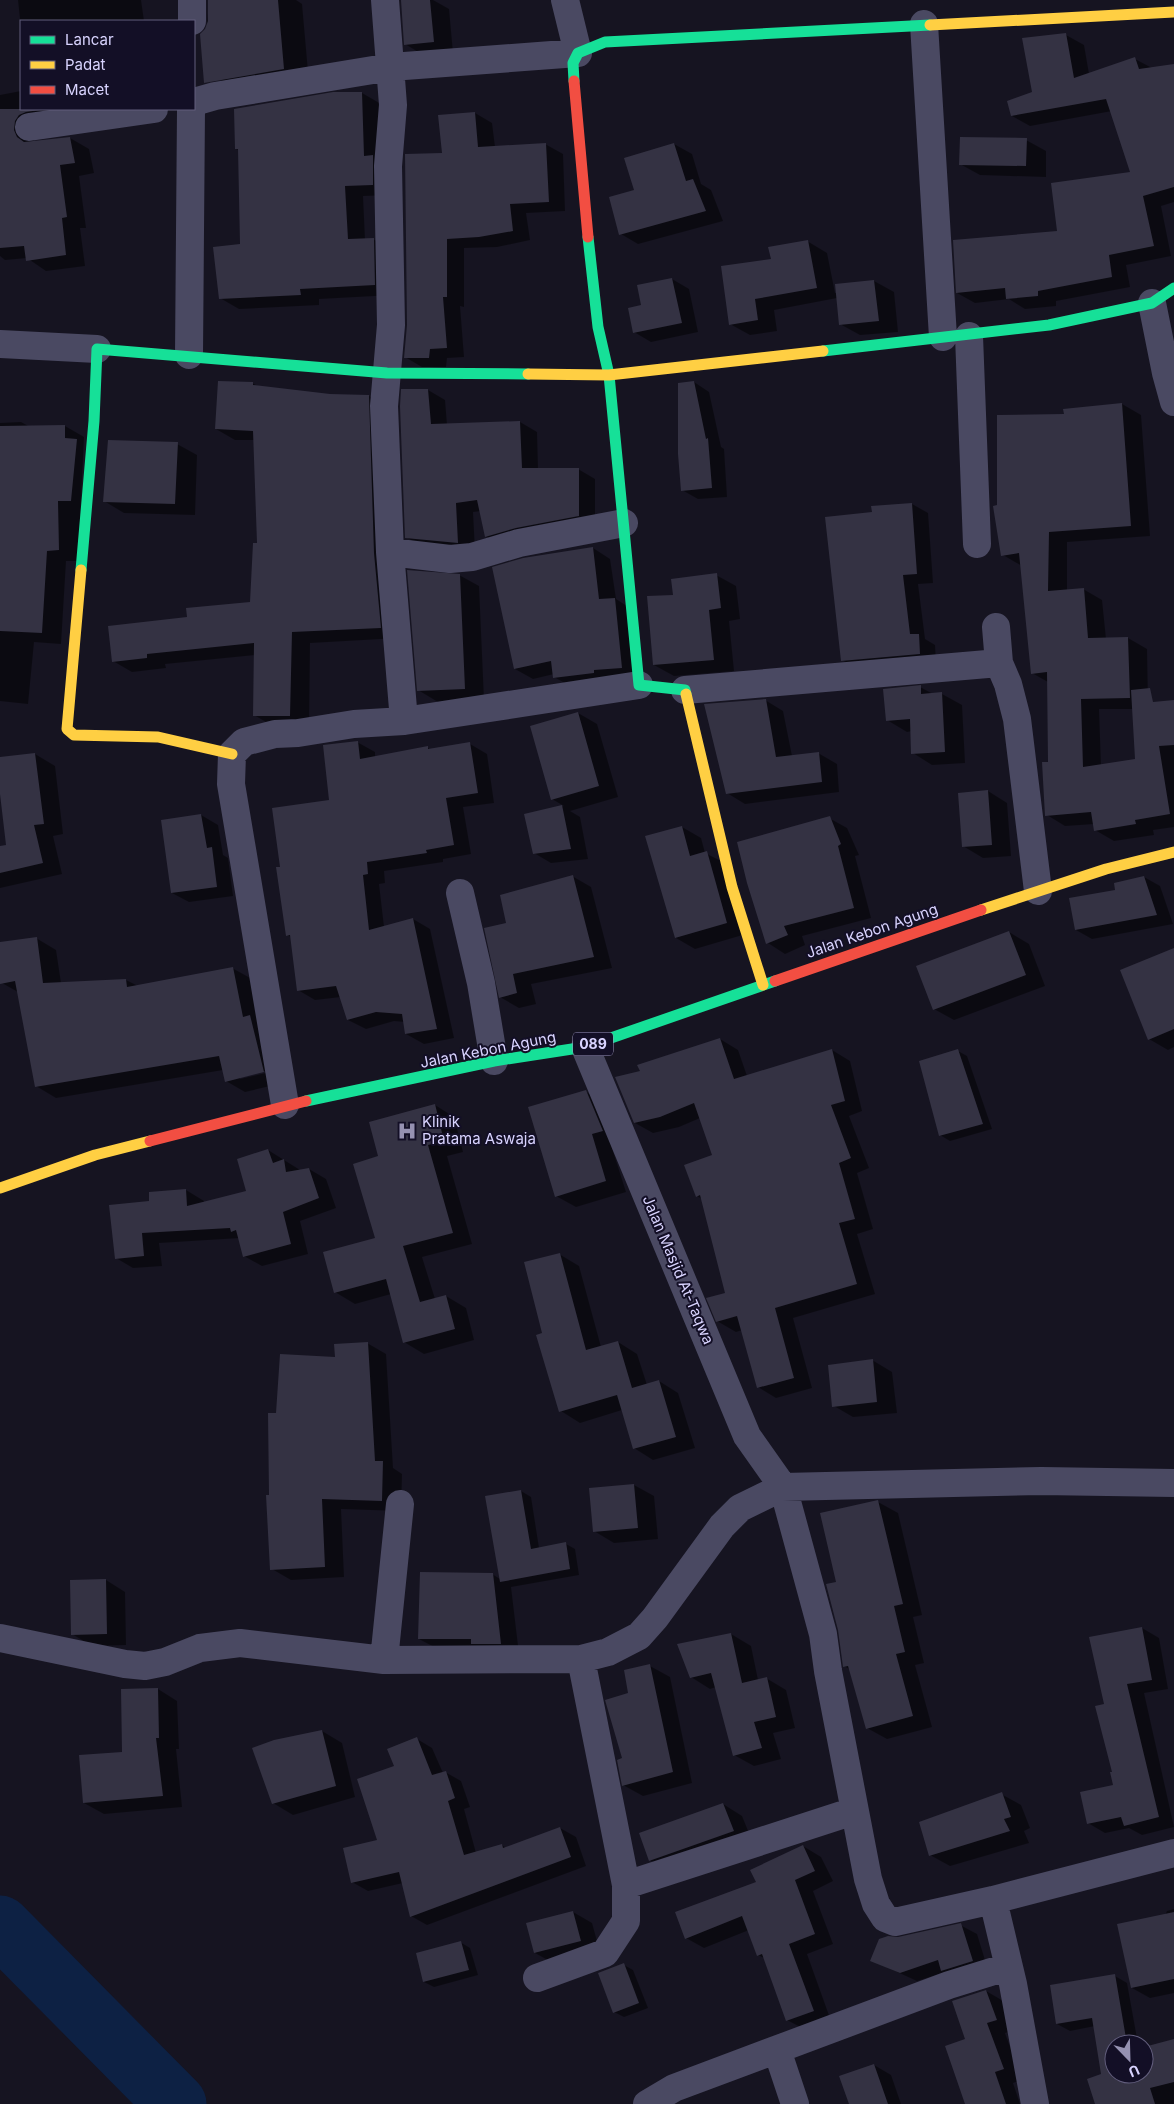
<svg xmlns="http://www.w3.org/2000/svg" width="1174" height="2104" font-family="Inter,sans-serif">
<rect width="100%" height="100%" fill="#161421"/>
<path fill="#0007" fill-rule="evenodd" d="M18 0H141L144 21H21V28Z
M209 0H296L302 4 309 83 229 85 204 70Z
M402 0H433L449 9 453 53 425 56 405 44Z
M1066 35 1084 45 1089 74 1135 59 1152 68 1174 65V202L1161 206 1171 256 1126 265 1130 287 1056 301V306L1025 309 1009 299 975 303 957 293 1058 232 1132 173 1112 111 1030 126 1012 116 1033 93Z
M21 91V109H138L33 133 34 143 70 138 89 149 94 173 79 176 86 228H80L85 266 46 271 27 258 5 260 0 256V95Z
M362 93 381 104 391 195 363 196 365 240 373 239 392 250 393 295 319 299V305L239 309 220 298 241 245 239 150 236 149Z
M475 113 492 123 495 147 545 144 563 154 565 211 526 213 530 240 497 247 464 248V307L460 306 464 357 447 358 446 367H422L405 357 443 154 440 116Z
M1026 140 1046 151V177L980 175 960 164Z
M674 144 692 154 701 184 711 190 723 221 638 244 621 234 636 191Z
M807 241 827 253 835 293H837L836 285 874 281 894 292 898 332 860 335 840 324 837 298 774 310 777 331 750 335 730 324 772 260Z
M672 279 689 289 698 332 651 342 634 332 643 306Z
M694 382 709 392 721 447 724 449 727 497 698 499 682 490Z
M252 383 261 388 330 395 369 396 388 407 399 638 310 643 309 727 273 726 254 715 255 655 165 664 166 668 132 672 113 661 188 618 251 603 258 544 254 440H235L216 429Z
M428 390 445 400 447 425 520 422 537 432 538 469H578L595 479V525L503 546 486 536 481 511 473 512 475 551 423 547 406 537Z
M1122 404 1141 415 1150 536 1067 542V591L1083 589 1102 600 1106 639 1128 638 1147 649 1148 704 1174 702V827L1153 830 1154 835 1114 841 1095 830 1094 824 1065 826 1047 815 1049 763 1048 682 1032 673 1022 566 1003 555 998 506 1065 415ZM1099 709H1133L1136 760 1101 766Z
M21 422 30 427 65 426 84 437 78 561H66L61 644 34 642 28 704 0 701V423Z
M177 444 197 455 195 515 124 513 104 501Z
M912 504 928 513 933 583 918 584 925 639 935 645 936 663 859 670 842 660 873 513Z
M593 548 610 559 616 599 633 610 639 677 572 687 554 677V674L533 679 515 669Z
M459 575 479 586 484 700 438 702 418 690Z
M716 575 736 586 740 619 729 621 734 671 674 676 654 665 674 596Z
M920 687 933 694H942L962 705 965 763 932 765 913 753 912 731 907 732 887 720Z
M765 700 783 711 792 756 818 753 837 764 839 792 745 804 727 793Z
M578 713 597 724 618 797 570 811 580 817 588 859 551 863 534 853 525 815 564 806 552 799Z
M357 742 375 752V758L428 748 431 750 470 744 487 754 494 803 463 807 471 854 443 859V862L384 871 385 883 379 884 384 927 413 919 430 929 454 1038 424 1044 406 1034 405 1022 394 1021 366 1029 348 1020 341 997 315 1000 298 990 291 937 287 935 282 868 331 801Z
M35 754 55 766 63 834 53 836 62 874 0 888V847L7 846 0 783V758Z
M988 791 1007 803 1011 856 983 858 963 846Z
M201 815 218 825 223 855 228 858 233 896 189 902 172 893Z
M829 818 847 828 859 855 855 856 871 918 802 936 805 945 785 954 768 943Z
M682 827 701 838 705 853 727 864 746 934 695 949 676 938Z
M572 876 591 887 612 968 531 984 536 1004 519 1008 500 997 508 924Z
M1144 877 1160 886 1173 924 1092 939 1076 930 1116 891Z
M1009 932 1029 944 1045 986 954 1020 934 1009Z
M36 938 56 950 61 983 126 980 138 986 232 968 252 979 283 1083 245 1092 226 1081 223 1070 56 1098 36 1086 18 992 2 983 0 944ZM269 1070 270 1072 240 1079V1077Z
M1174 949V1047L1168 1050 1149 1039Z
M720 1039 738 1050 747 1076 832 1050 850 1061 862 1111 849 1116 869 1168 857 1173 873 1229 857 1234 875 1294 793 1318 812 1388 776 1398 758 1387 742 1330 736 1332 717 1321 727 1293 702 1199 697 1196 714 1155 700 1118 679 1127 653 1133 635 1123 641 1071Z
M958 1051 967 1056 992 1129 950 1141 940 1135Z
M586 1092 606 1103 611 1145 626 1192 576 1207 556 1196Z
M435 1105 454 1117 463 1152 447 1156 472 1244 422 1257 435 1299 446 1296 466 1308 474 1340 424 1354 404 1342 391 1294 355 1304 335 1292 377 1239 379 1157Z
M268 1150 300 1170 309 1169 326 1179 336 1208 300 1221 308 1254 262 1266 244 1256 240 1238 159 1243 162 1266 133 1268 116 1258 151 1202 150 1193 186 1190 204 1201V1203L248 1192Z
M559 1254 579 1266 601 1347 618 1342 637 1354 647 1385 659 1381 678 1393 695 1448 653 1460 634 1448 622 1410 580 1423 561 1411 544 1334Z
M367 1343 386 1354 393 1468 402 1474 401 1511 341 1509 344 1577 291 1580 272 1569 270 1496 277 1414 336 1358Z
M872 1360 892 1372 897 1413 853 1417 834 1406Z
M634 1485 654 1496 658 1539 614 1543 594 1531 590 1489Z
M521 1491 531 1497 539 1548 566 1544 575 1549 579 1575 511 1587 519 1654 438 1649 419 1639 492 1574 500 1579Z
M878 1502 898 1513 922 1615 913 1617 924 1663 915 1665 932 1727 887 1739 867 1728 851 1670 844 1666 837 1583Z
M106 1580 125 1592 126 1645 92 1646 72 1634Z
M1142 1628 1159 1638 1168 1689 1144 1693 1174 1827 1142 1835 1129 1828 1105 1833 1088 1823 1115 1786 1106 1705Z
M731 1634 751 1646 758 1680 766 1678 786 1690 795 1728 773 1733 781 1759 754 1766 734 1755 716 1687 710 1689 691 1677Z
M650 1666 670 1677 692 1783 643 1796 623 1785 624 1759Z
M158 1689 177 1701 179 1749H176L182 1807 104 1814 84 1803 123 1753Z
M322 1731 342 1743 355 1797 293 1815 273 1803Z
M417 1739 432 1748 443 1773 445 1772 461 1781 470 1807 464 1809 476 1853 502 1845 506 1848 560 1828 576 1837 586 1866 427 1925 411 1916 403 1883 368 1891 352 1882 379 1840 396 1767Z
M1001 1794 1021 1805 1030 1828 1024 1831 1029 1843 950 1866 930 1855Z
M723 1804 742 1816 753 1843 670 1872 650 1860Z
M803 1846 821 1857 833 1881 813 1891 833 1944 807 1954 831 2021 806 2030 787 2020 766 1959 758 1955 749 1930 704 1948 686 1938Z
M1174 1909V1993L1150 1998 1132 1988 1167 1911Z
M573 1912 592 1923 600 1952 555 1964 535 1953Z
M960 1925 977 1934 988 1970 958 1980 945 1972 917 1981 871 1960 898 1939Z
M460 1942 470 1948 478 1975 434 1987 424 1982Z
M624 1965 633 1970 648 2008 624 2017 614 2012Z
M1115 1976 1127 1983 1138 2044H1114V2074H1144V2048L1174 2044V2104H1096L1103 2075 1095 2026 1070 2031 1057 2024Z
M986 1991 1005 2002 1015 2030 1005 2033 1022 2080 1013 2083 1020 2104H967V2040Z
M874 2065 891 2075 901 2104H851Z"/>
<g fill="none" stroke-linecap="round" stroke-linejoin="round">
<path stroke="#0d2144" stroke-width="61" d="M0 1926 176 2104"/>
</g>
<path fill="#343243" d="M208 0H278L284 69 204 83 200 34 205 29 208 21Z
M401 0H430L434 42 404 45Z
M1066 33 1074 78 1135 57 1139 69 1174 64V187L1143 196 1154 246 1109 255 1112 277 1038 291V296L1006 299 1005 288 956 293 953 240 1057 231 1051 183 1130 172 1106 99 1011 116 1007 101 1032 92 1022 38Z
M333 92H362L364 156 373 155V185L345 186 348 239 374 238 375 285 300 289 301 295 219 299 213 247 240 244 238 149H235L234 109Z
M0 109H46L26 112 19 115 15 121 14 130 17 137 24 142 70 137 75 163 60 165 67 217 62 218 66 255 26 261 24 246 0 248Z
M475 112 478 147 546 143 549 202 510 204 513 231 479 237 447 239V297H443L447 348 430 349 429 358H404L407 325 405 154 442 153 438 115Z
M960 137 1027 138 1026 166 959 165Z
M674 143 686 181 693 179 706 211 619 235 609 197 634 190 624 158Z
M808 240 817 288 755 299 758 320 729 325 721 266 771 259 768 247Z
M672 278 682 323 633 333 628 308 641 305 637 285Z
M874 280 879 321 839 325 835 284Z
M218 381 253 382V385L330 394 369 395 374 553 381 628 292 632 290 716H253L254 643 147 654V658L112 662 108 626 187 617 186 608 250 602 253 543H257L253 431 215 429Z
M694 381 706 439 708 438 712 488 681 491 678 454V383Z
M401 389H428L431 424 520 421 522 468H579V516L516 528 485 537 477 500 456 503 458 543 405 538 400 406Z
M1122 403 1131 526 1049 532 1048 591 1084 588 1088 638 1128 637 1130 698 1081 699 1083 767 1135 759 1131 690 1150 688 1153 702 1174 700V745L1159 746 1170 814 1135 820 1136 824 1094 831 1091 812 1045 816 1042 762H1048L1047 672 1031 674 1019 553 1001 556 993 506 997 505V415L1064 414 1063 409Z
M65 425V438L77 439 71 501H58L59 550 47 551 42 633 0 631V426Z
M108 440 178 442 175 504 103 502Z
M912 503 917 574 903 575 910 634H919L920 654 841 661 825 517 872 512 871 506Z
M593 547 599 599 615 598 622 668 594 670V673L553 678 551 661 514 669 492 567 523 558Z
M407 570 460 574 465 689 417 691Z
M717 573 721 608 709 610 714 660 653 665 647 596 673 595 671 579Z
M921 685V694L942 692 945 752 911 754 910 719 886 721 883 689Z
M766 699 776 757 819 752 822 782 726 794 704 704Z
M578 712 599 786 551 800 530 726Z
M358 741 360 759 428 746V749L470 742 478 793 446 798 454 845 426 850 427 853 367 862 368 874 363 875 369 930 413 918 437 1029 405 1034 402 1014 376 1012 347 1020 336 986 297 991 290 935 286 936 276 867H280L272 808 329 800 323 745Z
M35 753 44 824 34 825 43 863 0 873V846L6 845 0 794V757Z
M988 790 992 845 962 847 958 793Z
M562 805 571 849 533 854 524 814Z
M201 814 207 848 212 847 217 887 171 893 161 820Z
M830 816 841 844 838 846 854 908 784 926 788 935 766 944 747 883 737 842Z
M682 826 690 856 707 851 727 923 675 938 645 836Z
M573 875 594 957 513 974 517 993 499 998 484 928 506 923 500 895Z
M1144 876 1157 915 1075 930 1069 898 1115 890 1114 883Z
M1009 931 1026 975 933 1010 916 966Z
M37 937 43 983 126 979 127 987 233 967 243 1017 250 1015 264 1072 225 1082 219 1056 35 1087 15 981 0 984V942Z
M1174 948V1029L1148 1040 1120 970Z
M720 1038 734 1079 832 1049 845 1101 831 1105 851 1158 839 1163 855 1219 839 1223 857 1284 775 1308 794 1378 757 1388 737 1316 716 1322 706 1298 725 1293 700 1195 696 1197 684 1165 712 1155 694 1103 660 1117 634 1123 615 1077 640 1071 637 1065Z
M958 1049 983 1124 939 1136 919 1061Z
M586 1090 603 1131 592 1134 606 1181 555 1197 528 1107Z
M435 1104 444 1141 428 1145 453 1233 403 1246 420 1302 446 1295 455 1329 403 1343 386 1279 334 1293 323 1252 375 1238 353 1164 378 1156 369 1122Z
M268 1149 273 1163 284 1159 286 1172 309 1168 319 1198 283 1212 291 1244 243 1257 236 1230 231 1232 230 1228 142 1233 144 1256 115 1259 109 1205 149 1201V1192L186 1189 187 1206 246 1191 237 1159Z
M560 1253 586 1350 618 1341 632 1388 659 1380 676 1437 633 1449 617 1395 559 1412 536 1335 542 1333 524 1262Z
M368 1342 375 1461H383L382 1501 322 1499 325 1567 270 1570 266 1495H269L268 1413H276L280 1354 335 1357 334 1344Z
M873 1359 877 1402 832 1407 828 1365Z
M634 1484 638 1528 593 1532 589 1488Z
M521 1490 531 1549 566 1542 570 1569 500 1582 485 1496Z
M878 1500 903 1604 894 1606 905 1652 896 1654 913 1716 866 1729 848 1666 843 1667 838 1630 826 1584 836 1582 820 1513Z
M420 1572 493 1573 501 1644H471V1639H418Z
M106 1579 107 1634 71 1635 70 1580Z
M1142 1627 1152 1680 1127 1684 1159 1817 1124 1826 1121 1817 1087 1824 1080 1792 1113 1785 1110 1772H1112L1095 1706 1104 1704 1089 1637Z
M731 1633 742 1683 767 1677 776 1717 754 1722 762 1748 733 1756 711 1673 690 1678 677 1644Z
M650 1664 673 1772 622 1786 617 1760 622 1758 605 1700 628 1693 624 1670Z
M158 1688 159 1738H156L163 1796 83 1803 79 1755 122 1752 121 1689Z
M322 1730 336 1786 272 1804 252 1748 274 1740Z
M417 1737 432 1775 446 1771 455 1798 448 1801 464 1855 502 1844 503 1848 560 1827 571 1857 410 1917 399 1872 351 1883 343 1848 377 1840 357 1779 394 1766 387 1749Z
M1002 1792 1011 1817 1004 1819 1010 1831 929 1856 919 1822Z
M723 1803 734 1831 649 1861 639 1833Z
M803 1845 815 1871 795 1880 815 1934 789 1944 814 2011 786 2021 762 1954 757 1956 742 1916 685 1939 675 1912 756 1882 750 1870Z
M573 1911 581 1941 534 1953 526 1923Z
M1174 1912V1979L1131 1988 1117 1924Z
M961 1923 973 1961 941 1971 938 1960 900 1973 870 1961 879 1939 888 1936 898 1937Z
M461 1941 469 1970 423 1982 416 1953Z
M624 1963 639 2003 613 2013 598 1973Z
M1115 1974 1127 2044H1114V2074H1144V2047L1174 2039V2082L1150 2088 1155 2104H1095L1087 2079 1101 2074 1092 2018 1056 2024 1050 1985Z
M986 1990 997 2020 987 2023 1004 2069 995 2072 1006 2104H965L945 2046 965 2039 952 2001Z
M874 2064 888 2104H849L839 2076Z"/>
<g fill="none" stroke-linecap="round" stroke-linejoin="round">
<path stroke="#4a4962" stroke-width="28" d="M385 0 393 105 388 166 391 325 384 406 390 552 404 721
M192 21V0
M924 24 943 337
M194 102 215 96 391 67 578 53 565 0
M29 127 154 109
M1152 303 1166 373 1174 402
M969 336 977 544
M0 344 97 349
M189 355 191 109
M390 552 450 559 472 557 519 543 624 523
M996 627 999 663 1008 684 1017 719 1038 891
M685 690 999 663
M460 893 481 983 494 1061
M585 1047 747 1436 783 1487 823 1634 828 1671 868 1879 876 1904 885 1918 895 1922 993 1900 1174 1853
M285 1105 231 784 232 754 244 742 275 734 298 733 354 724 404 721 639 685
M0 1638 125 1664 145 1666 165 1662 200 1648 240 1643 384 1660 581 1659 608 1652 639 1636 655 1618 722 1526 740 1508 783 1487 1041 1481 1174 1483
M384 1660 400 1504
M626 1885 854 1811
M993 1900 1013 1984 1035 2104
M537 1978 605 1953 626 1921V1885L581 1659
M777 2050 795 2104
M647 2104 674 2088 949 1985 1007 1967"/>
<path stroke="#16e098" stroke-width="11" d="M574 81 573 63 578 53 605 42 930 25
M588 237 598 327 609 375 639 685 685 690 686 694
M823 351 1049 325 1152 303 1174 288
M81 570 94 421 97 349 387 373 528 374
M306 1101 494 1061 585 1047 775 981"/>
<path stroke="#ffcf43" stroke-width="11" d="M930 25 1174 12
M528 374 609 375 823 351
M81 570 67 729 74 735 158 737 232 754
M686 694 732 887 763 985
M981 910 1106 869 1174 852
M0 1188 95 1155 150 1141"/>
<path stroke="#f24e42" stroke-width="11" d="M574 81 588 237
M775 981 981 910
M150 1141 306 1101"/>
</g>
<defs>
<g id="hospital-bare" transform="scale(1.5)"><path d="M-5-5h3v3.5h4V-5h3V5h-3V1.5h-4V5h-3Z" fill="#9591b1" stroke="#130f26" stroke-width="2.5" paint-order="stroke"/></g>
</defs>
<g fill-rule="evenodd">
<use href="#hospital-bare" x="407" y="1131"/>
</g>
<g text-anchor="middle" stroke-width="4" stroke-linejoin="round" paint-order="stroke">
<rect fill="#130f26" stroke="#9e99be" stroke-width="1" x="573" y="1032.5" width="40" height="23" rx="4"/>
<g font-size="14" font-weight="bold" fill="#d9d4ff">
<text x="593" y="1049">089</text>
</g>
<g font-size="15" fill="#d9d4ff" stroke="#130f26">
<text transform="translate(872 931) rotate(-19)" y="5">Jalan Kebon Agung</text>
<text transform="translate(488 1050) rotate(-11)" y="5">Jalan Kebon Agung</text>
<text transform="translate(678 1270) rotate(67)" y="5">Jalan Masjid At-Taqwa</text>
</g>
<g font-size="15" fill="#d9d4ff" stroke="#130f26" text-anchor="start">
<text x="422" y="1127">Klinik<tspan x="422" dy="17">Pratama Aswaja</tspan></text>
</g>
</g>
<rect x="20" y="20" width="175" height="90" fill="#130f26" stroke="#625e7d"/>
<rect x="30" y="36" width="25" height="8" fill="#16e098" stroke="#625e7d"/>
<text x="65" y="45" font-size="15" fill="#d9d4ff">Lancar</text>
<rect x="30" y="61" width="25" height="8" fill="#ffcf43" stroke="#625e7d"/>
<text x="65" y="70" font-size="15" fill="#d9d4ff">Padat</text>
<rect x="30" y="86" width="25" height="8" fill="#f24e42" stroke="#625e7d"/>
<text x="65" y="95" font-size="15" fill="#d9d4ff">Macet</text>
<g transform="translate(1129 2059) rotate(157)"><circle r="24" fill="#130f26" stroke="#625e7d"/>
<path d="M0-4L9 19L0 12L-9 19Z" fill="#9591b1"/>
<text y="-8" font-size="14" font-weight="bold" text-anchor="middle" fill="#d9d4ff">U</text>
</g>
</svg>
